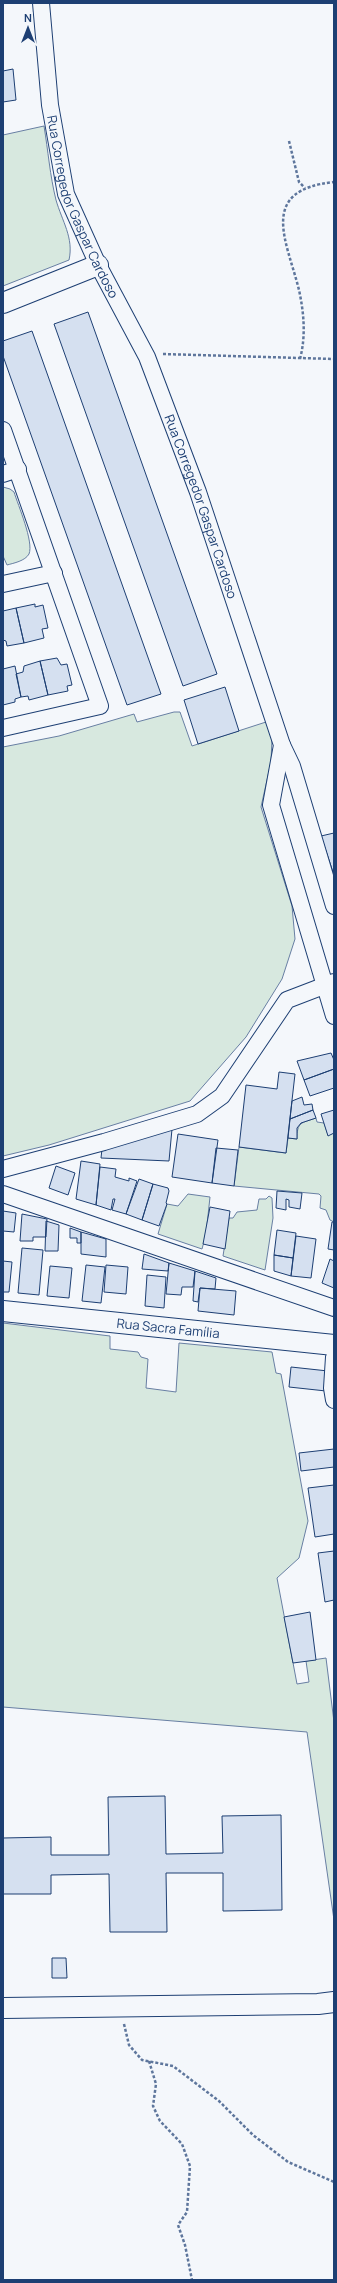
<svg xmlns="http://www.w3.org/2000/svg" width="337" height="2283" font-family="Manrope,sans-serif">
<rect width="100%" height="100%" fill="#f4f7fb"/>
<path fill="#d7e8df" stroke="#687fa3" d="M44 126C48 150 50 176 56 200 62 221 74 238 69 260L3 286V135Z
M3 487 10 489 14 492C18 505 34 542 29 554 25 561 14 563 7 565L3 556Z
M174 712H180L192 746 266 722 272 738 271 762 261 807 292 906 295 939 282 979 246 1037 190 1101 49 1145 3 1156V747L59 736 134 714 137 722Z
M316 1118 317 1122 324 1123 328 1135 334 1133V1222L330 1220 326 1210 320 1208 321 1196 319 1194 234 1186 239 1147 286 1153 288 1138 297 1139C297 1122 301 1123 316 1118Z
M188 1194 210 1197 206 1234 202 1249 158 1234 167 1204 178 1206Z
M269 1196 272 1198 273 1218 265 1270 223 1256 229 1218H233L237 1212 257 1210 259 1199H266Z
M3 1323 110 1336V1349L138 1352 141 1357 148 1359 146 1388 176 1392 179 1343 272 1352 276 1373 281 1374 308 1521 299 1558 277 1578 297 1684 309 1682 306 1661 326 1658 334 1722V1920L307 1732 3 1707Z"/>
<path fill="#d5e0f0" stroke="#1d3f73" d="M13 69 16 100 3 102V71Z
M88 312 217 674 183 686 54 324Z
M32 331 161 694 127 705 3 356V341Z
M35 604V607L43 605 48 628 42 629 44 638 24 643 16 608Z
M16 608 24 643 7 646 6 641 3 640V611Z
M57 658 61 665 67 664 72 685 67 686 68 691 48 695 40 661Z
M40 661 48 695 29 700 28 696 21 697 16 674 23 672 24 666Z
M15 666 21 697 15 699V702L3 705V669Z
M225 687 239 731 198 744 184 700Z
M334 833V875L321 836Z
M331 1053 334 1060V1069L304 1080 297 1061Z
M334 1069V1088L310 1096 304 1080Z
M279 1072 295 1074 286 1153 239 1147 246 1085 277 1089Z
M302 1097 304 1105 312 1104 313 1110 290 1119 292 1101Z
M313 1110 316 1118 301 1123 297 1128V1139L288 1138 290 1119Z
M334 1110V1133L328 1136 321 1114Z
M172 1129 169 1161 101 1158 102 1149Z
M178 1134 218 1140 212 1183 172 1177Z
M216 1148 238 1150 234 1186 212 1183Z
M81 1161 100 1164 96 1205 76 1199Z
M56 1166 75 1173 68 1195 49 1188Z
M100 1167 116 1169 115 1177 129 1181V1178L137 1181 126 1214 112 1210 115 1199H113L111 1210 96 1205Z
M139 1179 153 1184 142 1220 126 1214Z
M153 1184 168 1188 169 1191 166 1203 167 1204 159 1226 142 1220Z
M277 1191 302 1193 300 1209 289 1207V1200L286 1199V1210L276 1208Z
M210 1207 230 1211 225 1249 203 1244Z
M3 1211 16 1213 14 1232 3 1231Z
M22 1214 47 1219 46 1237H33V1241H20Z
M46 1221 59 1225 58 1251H45Z
M332 1222H334V1250L328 1249Z
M70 1228 81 1232V1243H77V1238H70Z
M277 1230 296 1233 293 1258 274 1255Z
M81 1232 106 1239V1257L81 1254Z
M296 1236 316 1239 311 1278 291 1276Z
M22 1248 43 1250 39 1295 18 1293Z
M144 1254 169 1263 168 1271 142 1269Z
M274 1255 293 1258 291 1276 274 1271Z
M330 1259 334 1261V1288L322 1283Z
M3 1261 12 1262 9 1292H3Z
M169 1263 195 1271 193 1287H182L181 1295 166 1294Z
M86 1265 105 1267 101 1303 82 1301Z
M106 1265 128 1267 126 1294 104 1292Z
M50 1266 72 1268 69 1298 47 1296Z
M195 1271 216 1278 215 1289 200 1288 198 1302 193 1301Z
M147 1275 166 1277 164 1308 145 1306Z
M200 1288 236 1291 234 1315 198 1311Z
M291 1367 328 1371 326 1391 289 1387Z
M334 1449V1467L301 1471 299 1453Z
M334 1485V1534L315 1537 308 1488Z
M334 1551V1600L325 1602 318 1553Z
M310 1612 316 1660 293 1663 284 1617Z
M165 1796 166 1854 223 1853 222 1816 281 1815 282 1910 223 1911V1873H166L167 1932H110L109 1874 51 1875V1894H3V1838L51 1837V1855H109L108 1797Z
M52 1958H66L67 1978H52Z"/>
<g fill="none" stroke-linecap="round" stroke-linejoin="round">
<g stroke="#1d3f73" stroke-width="18">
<g id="minor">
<path id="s1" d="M41 3 50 105 66 194 98 265 147 357 198 492 282 745 271 805 334 1016"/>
<path d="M3 430 100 706 3 728"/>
<path d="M3 474 18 469"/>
<path d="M3 584 54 573"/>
<path d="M282 745 292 766 334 906"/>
<path d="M3 1169 104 1142 197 1114 222 1096 287 1000 334 982"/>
<path d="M3 1194 334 1308"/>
<path d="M334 1357 332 1388 334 1400"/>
</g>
</g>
<g stroke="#1d3f73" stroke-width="22">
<g id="tertiary">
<path d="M3 303 98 265"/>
<path id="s2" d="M3 1311 334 1345"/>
<path d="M3 2008 318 2004 334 2002"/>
</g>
</g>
<path stroke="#5e769c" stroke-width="2.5" stroke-dasharray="3 2" stroke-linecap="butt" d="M289 141 299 182 305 188
M163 354 334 359
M300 359C306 336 304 313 299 290 287 241 257 190 334 182
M124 2024 129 2045 142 2060 173 2066 219 2101 253 2135 288 2162 334 2182
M149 2061 156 2084 153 2106 160 2121 182 2144 190 2166 187 2212 178 2225 185 2245 192 2280"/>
<use href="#minor" stroke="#f4f7fb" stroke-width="16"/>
<use href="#tertiary" stroke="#f4f7fb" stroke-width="20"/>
</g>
<g text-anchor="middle" stroke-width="3" stroke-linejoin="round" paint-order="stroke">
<g font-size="13" fill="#1d3f73" stroke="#f4f7fb">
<text dy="5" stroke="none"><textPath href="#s1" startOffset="210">Rua Corregedor Gaspar Cardoso</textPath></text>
<text dy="5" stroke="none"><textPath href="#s1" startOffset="534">Rua Corregedor Gaspar Cardoso</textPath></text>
<text dy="5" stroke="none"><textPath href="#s2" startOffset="166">Rua Sacra Família</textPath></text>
</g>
</g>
<rect width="337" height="2283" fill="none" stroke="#1d3f73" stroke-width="8"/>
<g transform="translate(28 28)" stroke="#f4f7fb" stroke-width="3" paint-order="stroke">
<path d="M0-3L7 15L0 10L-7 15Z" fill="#1d3f73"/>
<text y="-6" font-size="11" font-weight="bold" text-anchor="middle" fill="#1d3f73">N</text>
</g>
</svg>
